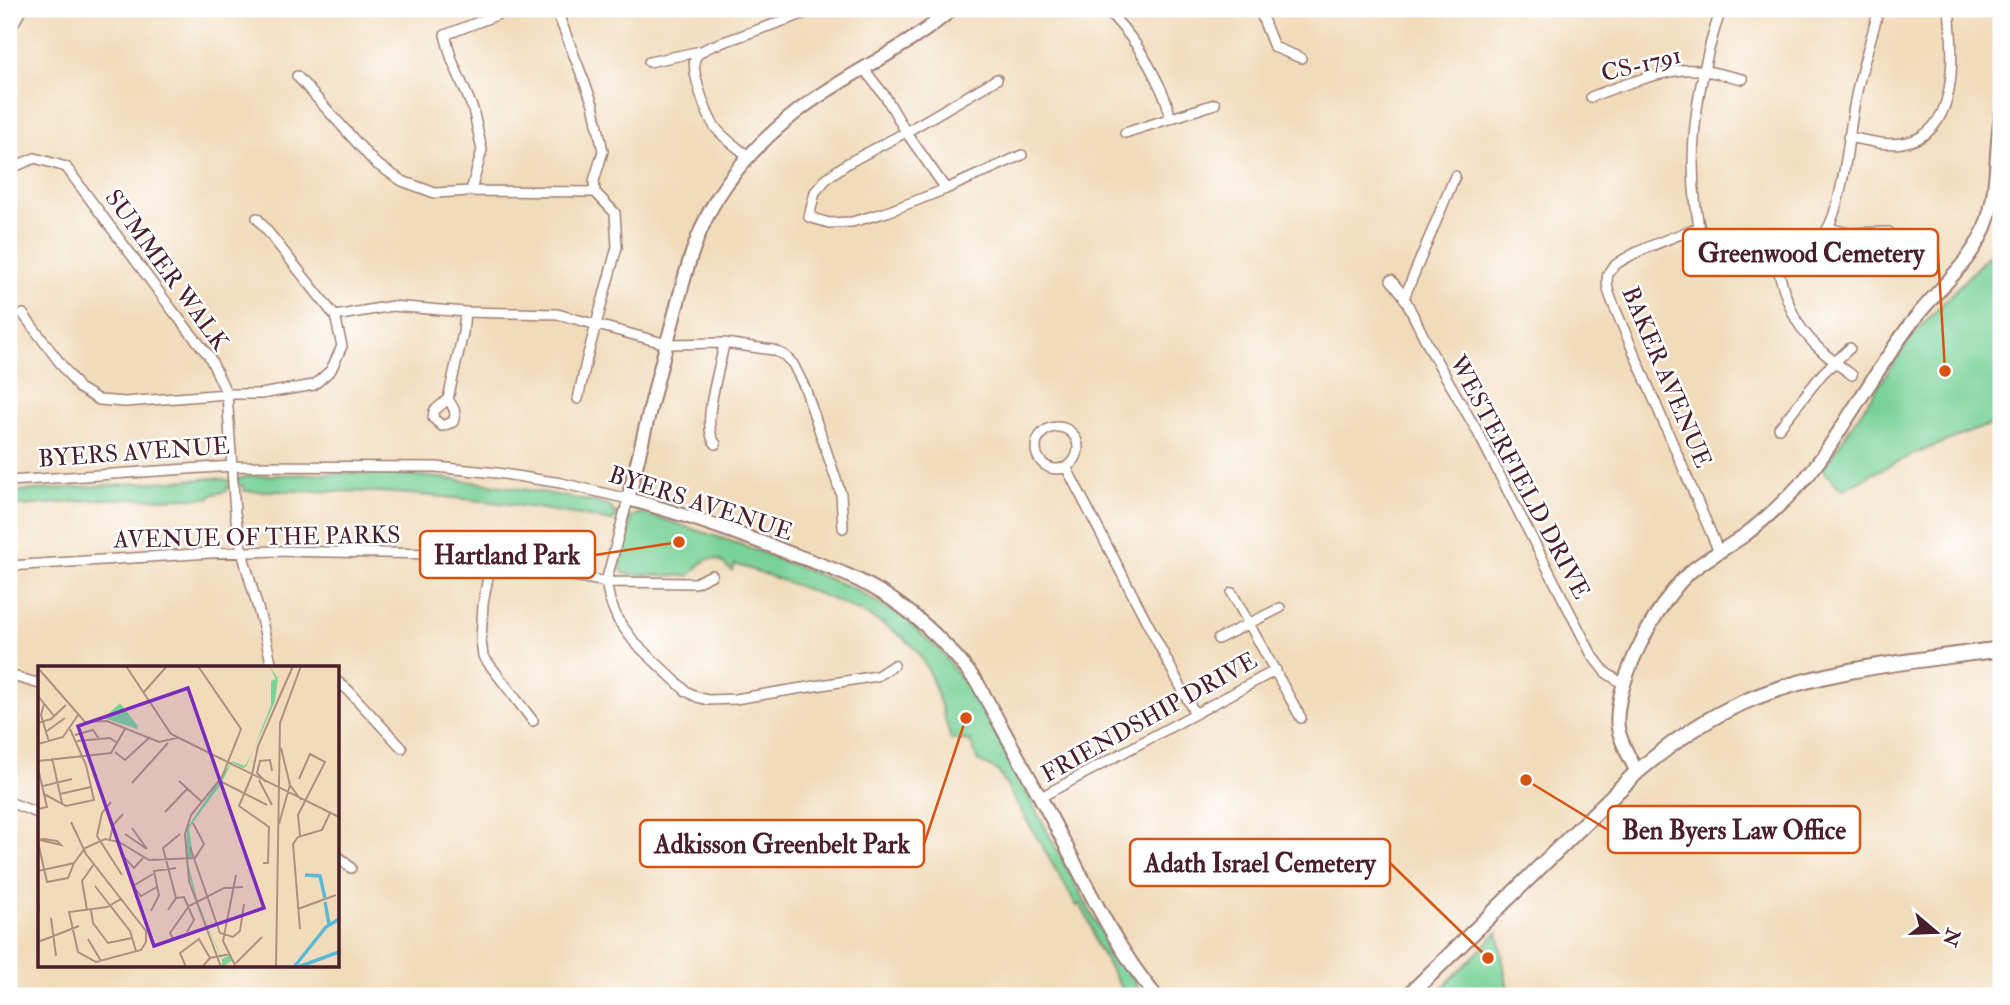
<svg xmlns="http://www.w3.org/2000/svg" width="2010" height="1005" font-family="'IM FELL Double Pica',serif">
<rect width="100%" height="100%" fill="#fff"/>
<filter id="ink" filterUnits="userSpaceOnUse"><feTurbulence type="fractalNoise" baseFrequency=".0143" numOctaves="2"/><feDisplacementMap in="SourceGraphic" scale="14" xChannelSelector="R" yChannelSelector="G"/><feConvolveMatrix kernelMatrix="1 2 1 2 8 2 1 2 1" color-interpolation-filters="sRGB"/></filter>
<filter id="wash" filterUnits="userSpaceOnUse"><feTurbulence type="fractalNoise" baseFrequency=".00686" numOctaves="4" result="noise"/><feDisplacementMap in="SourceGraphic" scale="28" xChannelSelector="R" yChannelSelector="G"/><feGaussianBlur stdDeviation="1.57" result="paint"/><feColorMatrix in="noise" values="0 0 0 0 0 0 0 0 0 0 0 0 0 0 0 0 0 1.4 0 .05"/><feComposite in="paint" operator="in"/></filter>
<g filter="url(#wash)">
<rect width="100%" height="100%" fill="#f1dbba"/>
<path fill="#79d298" stroke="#627862" stroke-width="2" d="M2001 242V425L1995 423C1941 442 1891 462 1842 490L1822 470 1913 335Z
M352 473C438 474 523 487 608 505L615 513 632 517 637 514 644 513 742 545 857 590 907 621 942 653 977 700 1098 926 1143 996H1126L1096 944 1090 923 1080 904 1077 906 998 771 978 761 970 741 951 739C942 712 936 682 921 657 896 615 783 581 735 564L732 571C727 568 724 562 718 560 703 554 699 569 689 576L625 574 620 568 631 521 615 517 613 521C550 509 486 500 421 495 362 490 303 491 244 491L243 485 227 487V491L214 494 208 498 108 499 9 507V492L215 478C228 481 235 482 248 476Z
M1498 932 1509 996H1434Z"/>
</g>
<g filter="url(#ink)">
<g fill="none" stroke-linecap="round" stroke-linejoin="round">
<g stroke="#9e7d72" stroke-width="12">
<path id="street" d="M556 9 593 104 603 151 594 181 595 192
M1106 9C1131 35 1145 55 1160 87 1165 98 1169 106 1170 119
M1259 9 1274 47 1301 58
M1721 9C1700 72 1687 142 1696 208 1698 219 1698 230 1705 239 1716 255 1739 258 1757 260 1783 262 1807 259 1823 236 1845 206 1848 129 1857 91 1863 63 1872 36 1879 9
M12 26 22 9
M649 62 701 51
M863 68 885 96 906 132 946 189
M297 76 375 163 402 181 435 193 471 191 595 192 615 213 617 247 587 358 578 399
M997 79 906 132 848 163 828 177 815 192 809 217 829 223 852 222 887 212 946 189 1022 155
M1591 97C1615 87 1656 73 1682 70 1702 68 1723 75 1743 79
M1125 133 1215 104
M1848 137C1866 140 1884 146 1902 143 1961 135 1953 51 1949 9
M748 156C737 147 724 139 715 127 707 116 691 72 695 59 698 52 705 49 712 46L817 9
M9 169 35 158 66 167 173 311 209 356 227 394 235 513 242 552 263 626 272 667
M471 191 482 150 473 109 452 60 445 35 512 9
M1699 227C1680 235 1613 257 1608 274 1605 285 1610 296 1614 306L1719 552
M1828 228 1849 233 1889 232
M1776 262C1792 322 1800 337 1852 375
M1391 280 1403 295 1431 351 1477 431 1592 655 1605 672 1623 684
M1404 298 1455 176
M23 314 79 388 99 400 125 402 227 394H261L314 385 331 370 342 346 335 316 257 218
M335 316 392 306 465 312 557 314 667 344 724 343 773 350 784 355 793 364 805 388 841 494 843 528
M448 399C454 408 457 412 453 422L442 426 433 418 434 411 448 399 463 333 465 312
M1036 448a21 21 0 1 1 42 0a21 21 0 1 1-42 0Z
M1779 428 1823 373 1850 348
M716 444C699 427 721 367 724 343
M1066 467 1195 714
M9 481 232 466 436 467 497 473 561 483 628 499 606 582 610 601 618 620 635 643 686 691 697 697 708 700 735 699 877 676 894 665
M491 560 483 604 481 641 483 656 533 721
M9 566 210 553 278 551 434 554 491 560 606 582 695 583 712 575
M1232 593 1301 718
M1218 639 1280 608
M9 675 40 684
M338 682 348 690 402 748
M1041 797 1276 670
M9 802 40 814
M338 856 351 868"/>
</g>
<g stroke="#9e7d72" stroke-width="16">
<path id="secondary" d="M952 9C906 50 847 73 798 111 766 136 737 165 716 200 691 241 682 289 669 335 654 389 642 444 628 499 684 514 738 533 792 554 825 566 860 578 890 598 924 621 953 650 978 684 1007 737 1037 790 1065 844 1092 896 1118 951 1156 996
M1637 772C1630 758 1621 744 1618 728 1612 686 1658 601 1689 573 1705 559 1725 549 1742 537 1765 520 1785 501 1804 480 1821 461 1834 439 1847 419 1867 388 1887 356 1909 326 1931 296 1961 272 1979 240 2000 202 1994 156 2001 115"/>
</g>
<g stroke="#9e7d72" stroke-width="18">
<path id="primary" d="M1408 996 1637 772C1670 744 1704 719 1744 702 1822 668 1917 661 2001 649"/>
</g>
<use href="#street" stroke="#fff" stroke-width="9"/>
<use href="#secondary" stroke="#fff" stroke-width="12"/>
<use href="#primary" stroke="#fff" stroke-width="14"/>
</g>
</g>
<g text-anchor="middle" stroke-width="5" stroke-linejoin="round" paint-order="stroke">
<g font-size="24" fill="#4a1f2b" stroke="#fff">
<text transform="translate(1641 64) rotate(-14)" y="8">CS-1791</text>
<text transform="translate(167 270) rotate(54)" y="8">SUMMER WALK</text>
<text transform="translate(1667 377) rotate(67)" y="8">BAKER AVENUE</text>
<text transform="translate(134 452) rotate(-4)" y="8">BYERS AVENUE</text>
<text transform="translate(1520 477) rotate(62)" y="8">WESTERFIELD DRIVE</text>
<text transform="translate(701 503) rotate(18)" y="8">BYERS AVENUE</text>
<text transform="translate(257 537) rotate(-1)" y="8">AVENUE OF THE PARKS</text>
<text transform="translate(1149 717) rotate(-29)" y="8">FRIENDSHIP DRIVE</text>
</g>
</g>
<g transform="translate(38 666)">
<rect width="301" height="301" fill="#f1dbba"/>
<path d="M231 0 240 12 237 35 208 101 205 102 194 96 183 118 151 162 155 190 149 193 160 236 184 293 192 289 195 294 184 301V294L159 235 150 207 148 190 149 162 194 95 207 100 215 85 233 39V15L238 13ZM82 37 100 60 99 63 66 52Z" fill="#79d298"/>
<path fill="none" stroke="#5ab9d8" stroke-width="3.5" d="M267 209 282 210 287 232M287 236 291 258M256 301 288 261 301 253M260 301 301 286"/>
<path fill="none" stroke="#ae9081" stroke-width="2" d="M88 0 133 68 301 151M160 0 203 63 184 111 153 149 147 168 151 215 183 301M0 2 47 56 69 55 121 76 139 72M106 26 129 0M0 30 16 50M6 38 3 49 11 76M0 57 13 53 28 39M9 65 27 52M37 69 55 64 61 73M39 75 72 72 78 76M0 78 25 71 40 49M243 82 252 119 263 134M77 86 87 94 112 71M14 92 24 137M0 95 73 87 87 63M0 102 9 141 0 143M214 109 201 140 231 161 230 197H225M214 109 220 80 255 0M261 113 272 88 287 96 260 149 262 170M221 114 234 139M141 115 164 136M182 115 229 139M228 116 219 107 222 95 232 94 234 105M94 117 130 77M5 120 34 113M6 128 28 140 56 134 48 99 32 63M22 128 53 121M73 136 64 147 59 170 84 209M127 146 149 123M33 156 48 188 108 265V276M241 158 252 119M94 162 109 183M87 168 109 183M72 173 75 159 85 148M0 174 6 173 19 175 23 179 2 174M0 176 9 216 30 212 36 197M152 181 182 267 195 271 202 265 206 238M83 188 96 202 105 192M0 205 36 197 47 182 67 173 81 176 111 194 157 192 166 178 155 157M115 208 95 220 103 230 119 221M198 209 185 275 198 301M0 218 1 246M57 220 92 265 98 285M138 232 125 182 142 168M83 233 69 241 31 246 40 286 58 296 103 284 108 276M260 243 298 229M49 244 44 215 56 198M53 244 55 257 70 277 94 272M130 244 138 232 146 231 156 254 149 266M113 245 121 229 116 205 138 202M13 252 18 290M262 263 255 178 260 171 284 164 292 147M50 273 63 295M136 274 132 267 151 240 186 222 205 221M0 276 41 260M198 297 224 271M148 301 142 287 161 273 172 292M164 301 172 292 192 288M238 301 242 57 263 0"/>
<path fill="#7b2cbf" fill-opacity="0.15" stroke="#7b2cbf" stroke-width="3.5" d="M150 22 226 242 116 280 40 60Z"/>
<rect width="301" height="301" fill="none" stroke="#4a1f2b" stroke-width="3.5"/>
</g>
<path fill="none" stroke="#d8530f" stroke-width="2.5" d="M1945 371L1938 253M679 542L595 555M1526 780L1608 830M966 718L924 844M1488 958L1390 863"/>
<g fill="#d8530f" stroke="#fff" stroke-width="2.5">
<circle cx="1945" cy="371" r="7"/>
<circle cx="679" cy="542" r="7"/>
<circle cx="1526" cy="780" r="7"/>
<circle cx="966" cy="718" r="7"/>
<circle cx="1488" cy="958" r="7"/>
</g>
<g fill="#fff" stroke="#d8530f" stroke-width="2.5">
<rect x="1683" y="229" width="255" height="47" rx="7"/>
<rect x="420" y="531" width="175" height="47" rx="7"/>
<rect x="1608" y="806" width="252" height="47" rx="7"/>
<rect x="640" y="820" width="284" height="47" rx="7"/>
<rect x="1130" y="839" width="260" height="47" rx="7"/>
</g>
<g font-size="26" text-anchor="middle" font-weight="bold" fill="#4a1f2b">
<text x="1811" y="262">Greenwood Cemetery</text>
<text x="507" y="564">Hartland Park</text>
<text x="1734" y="839">Ben Byers Law Office</text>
<text x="782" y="853">Adkisson Greenbelt Park</text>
<text x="1260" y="872">Adath Israel Cemetery</text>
</g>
<rect width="2010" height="1005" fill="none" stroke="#fff" stroke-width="35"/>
<g transform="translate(1936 932) rotate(109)" stroke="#ffffff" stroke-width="5" paint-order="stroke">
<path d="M0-5L12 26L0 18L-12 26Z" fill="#4a1f2b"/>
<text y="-10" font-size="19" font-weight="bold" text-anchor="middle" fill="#4a1f2b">N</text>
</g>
</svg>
